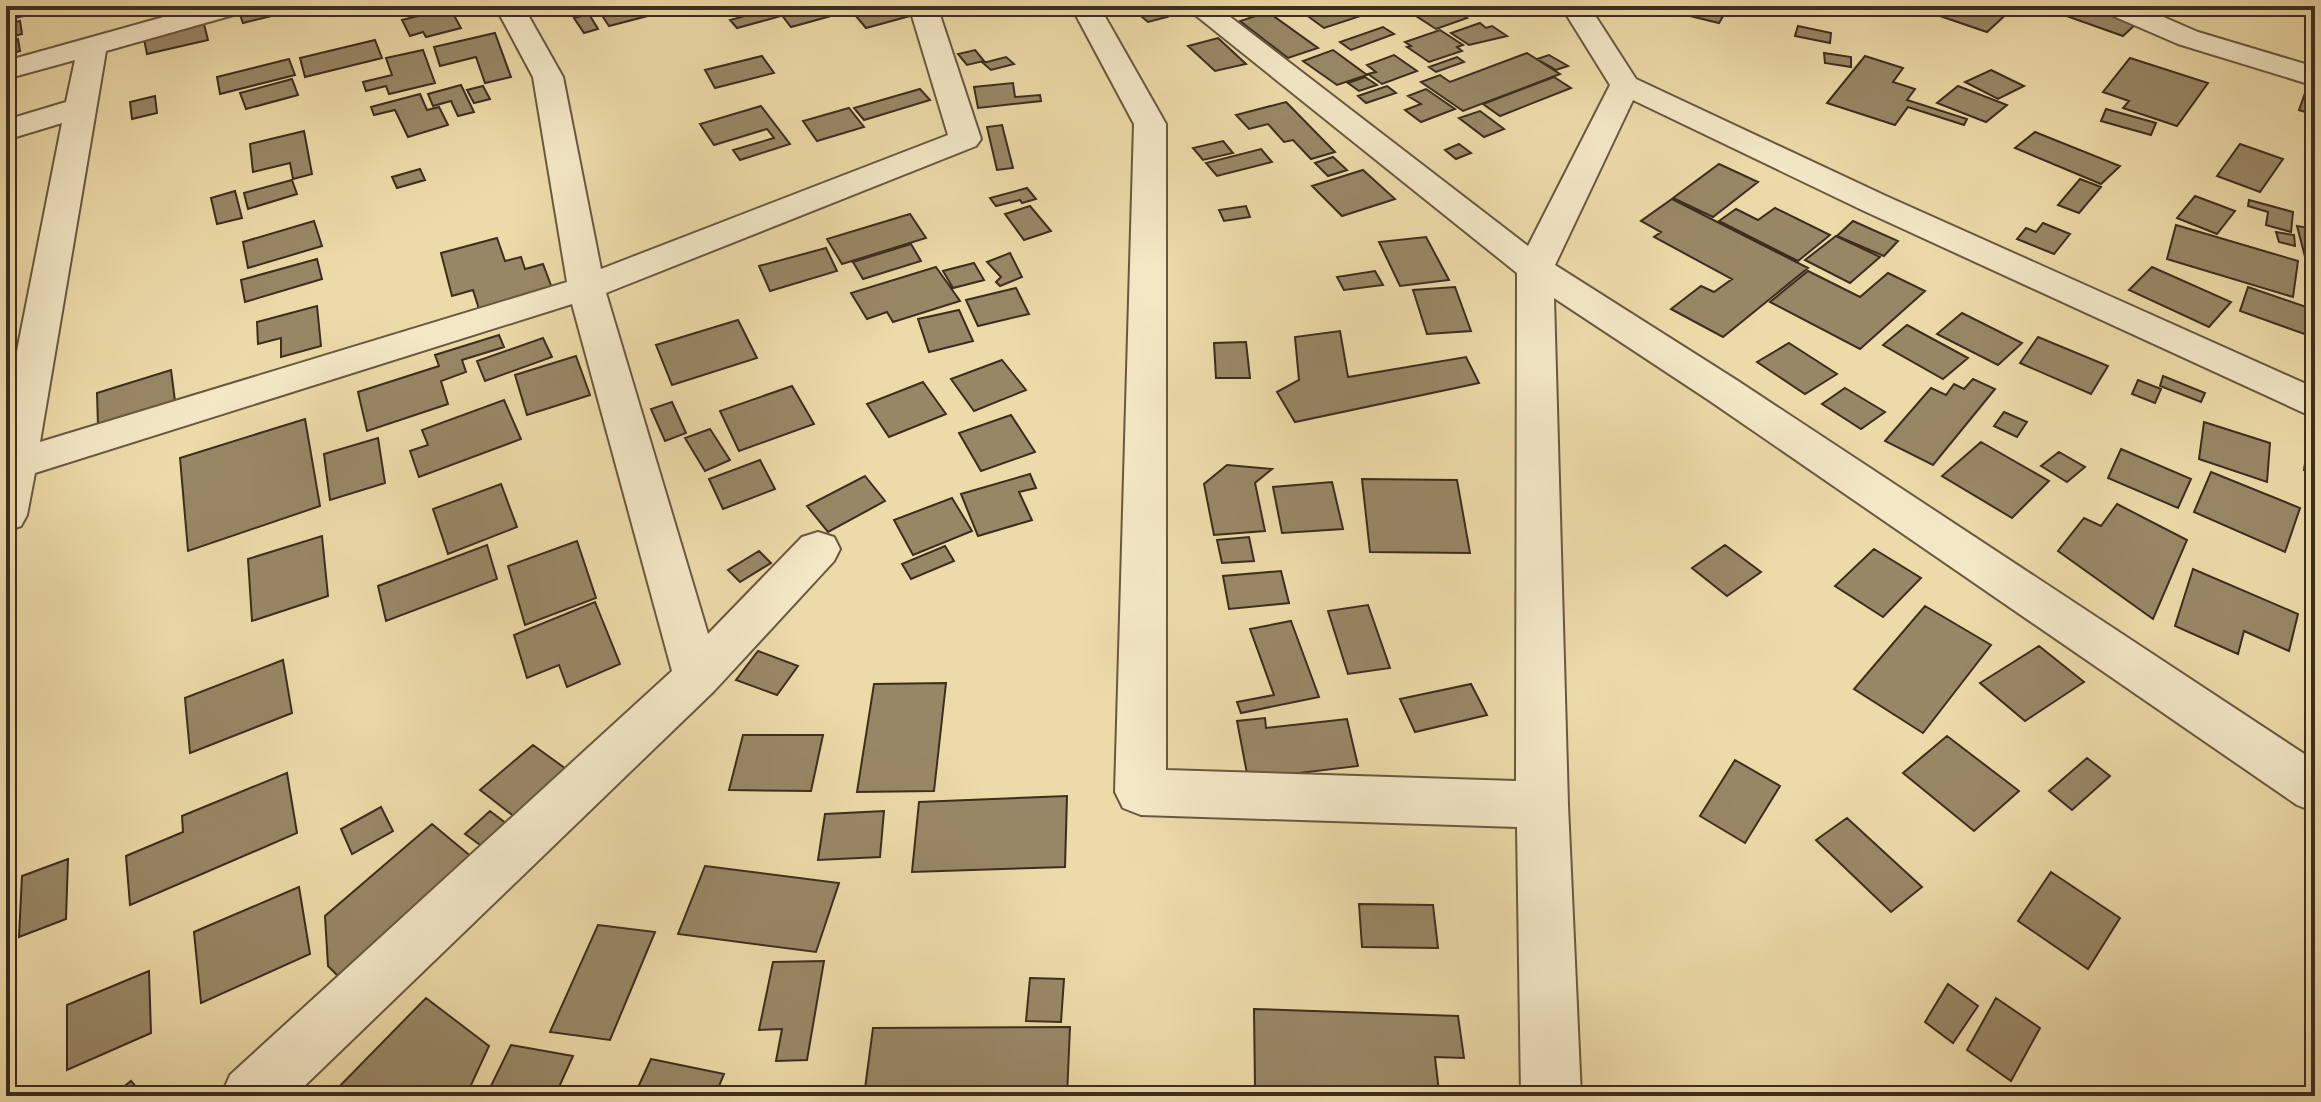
<svg xmlns="http://www.w3.org/2000/svg" width="2321" height="1102" font-family="'IM FELL English',serif">
<rect width="100%" height="100%" fill="#ecdaa8"/>
<filter id="stains"><feTurbulence type="fractalNoise" baseFrequency=".0025" numOctaves="4"/><feColorMatrix values="0 0 0 0 .2 0 0 0 0 .09 0 0 0 0 .02 0 0 0 .5 -.17"/></filter>
<radialGradient id="worn" r=".72"><stop offset=".6" stop-color="#630" stop-opacity="0"/><stop offset="1" stop-color="#630" stop-opacity=".3"/></radialGradient>
<path fill="#988766" stroke="#3d2d1e" stroke-width="2" d="M6 6H26L28 15 6 20Z
M266 6H282L284 13 243 23 239 12Z
M619 6H686L609 26 599 11Z
M811 6H845L837 8 842 13 791 27 781 14Z
M867 6H914L921 13 866 28 851 10Z
M1154 6 1167 17 1148 22 1135 11Z
M1308 6H1374L1379 10 1324 28 1298 9Z
M1437 6H1447L1467 18 1436 29 1413 14Z
M1682 6H1729L1719 23 1678 13Z
M1951 6H1999L2011 10 1987 32 1940 16Z
M2063 6H2092L2138 22 2123 36 2055 12Z
M450 8 461 28 426 37 423 32 410 36 402 20Z
M774 8 781 16 737 28 730 20Z
M1268 12 1318 48 1288 58 1240 21Z
M589 14 598 29 584 33 574 18Z
M20 21 22 34 6 38V24Z
M1480 23 1486 28 1492 26 1507 36 1469 45 1451 33Z
M204 24 208 40 147 54 144 39Z
M1798 26 1831 33 1830 43 1795 36Z
M1383 27 1394 34 1351 50 1340 42Z
M1440 30 1463 45 1457 47 1462 51 1429 62 1407 47 1411 46 1405 42Z
M495 33 511 77 485 83 476 57 440 66 434 47Z
M1218 38 1246 64 1215 71 1188 46Z
M18 39 20 51 6 55V42Z
M375 40 382 58 305 77 300 58Z
M423 50 435 83 389 94 386 86 366 91 363 82 392 75 386 58Z
M975 50 984 61 967 65 958 54Z
M1333 50 1367 75 1337 85 1303 61Z
M1527 53 1560 74 1463 111 1421 82 1440 75 1450 82Z
M1824 53 1851 57V67L1825 63Z
M1394 55 1417 71 1382 84 1368 74 1376 72 1367 65Z
M1549 55 1568 66 1556 70 1537 59Z
M762 56 774 73 715 88 705 70Z
M1865 56 1903 68 1893 82 1915 89 1907 100 1967 119 1964 125 1908 107 1895 125 1827 103Z
M1006 57 1014 64 991 70 983 63Z
M1457 57 1464 62 1436 72 1429 67Z
M2130 58 2208 83 2177 126 2123 108 2129 101 2103 92Z
M289 59 295 75 220 94 217 77Z
M1991 70 2024 86 1998 99 1965 82Z
M1365 77 1377 85 1359 91 1348 83Z
M1554 77 1571 88 1500 116 1483 104Z
M292 79 298 95 246 109 240 93Z
M1013 83 1015 97 1040 95 1041 101 978 108 974 87Z
M461 85 474 112 458 116 451 101 433 106 428 94Z
M483 86 490 99 474 103 467 90Z
M1387 86 1396 93 1366 103 1358 96Z
M1958 86 2007 105 1986 122 1937 103Z
M920 89 930 100 864 120 854 108Z
M1426 89 1455 109 1421 122 1405 110 1421 104 1408 96Z
M2305 93 2315 96V115L2299 110Z
M420 94 427 110 439 107 448 125 408 137 395 110 374 115 371 107Z
M155 96 157 113 132 119 130 102Z
M1286 102 1335 152 1311 159 1293 140 1284 142 1268 124 1249 129 1236 115Z
M761 106 790 144 740 160 733 150 774 138 767 129 714 145 700 124Z
M849 108 864 127 817 141 803 121Z
M2106 109 2156 123 2151 135 2101 121Z
M1480 111 1504 129 1484 137 1459 118Z
M1002 125 1013 168 997 170 987 127Z
M304 131 312 174 293 179 290 163 253 172 250 144Z
M2035 132 2120 166 2101 184 2015 148Z
M1223 141 1233 153 1203 160 1193 148Z
M1459 144 1471 153 1456 159 1445 150Z
M2240 144 2283 159 2260 192 2217 176Z
M1261 149 1272 162 1217 176 1206 163Z
M1333 157 1347 170 1328 176 1315 163Z
M1719 164 1758 182 1713 217 1673 198Z
M420 169 425 180 397 188 392 177Z
M1363 170 1395 199 1342 216 1312 186Z
M2080 179 2101 187 2079 213 2058 205Z
M292 180 297 194 248 209 244 193Z
M1027 188 1036 199 1022 203 1020 200 996 206 990 198Z
M235 191 242 218 217 224 211 198Z
M2195 196 2235 211 2217 234 2177 218Z
M1672 199 1808 268 1723 337 1671 309 1701 286 1714 292 1732 279 1654 237 1661 232 1641 221Z
M2249 200 2293 212 2291 232 2266 225 2268 212 2248 206Z
M1030 206 1051 231 1024 240 1005 214Z
M1246 206 1250 217 1224 221 1219 210Z
M1775 208 1830 235 1798 261 1719 221 1736 209 1758 220Z
M910 214 926 238 842 264 827 239Z
M314 221 322 246 248 268 243 242Z
M1853 221 1898 241 1884 256 1837 236Z
M2043 223 2070 234 2054 254 2017 239 2026 228 2036 232Z
M2176 225 2298 261 2293 297 2167 259Z
M2297 226 2315 229V295Z
M2276 232 2294 235 2295 246 2279 242Z
M1836 236 1880 257 1850 283 1805 260Z
M1426 237 1449 280 1400 286 1379 242Z
M497 238 505 261 521 257 525 269 543 264 552 288 479 309 473 290 452 296 441 253Z
M911 244 921 261 863 279 853 262Z
M826 248 837 271 770 291 759 266Z
M1010 253 1022 277 1000 286 996 282 1001 277 987 262Z
M317 259 322 279 245 302 241 280Z
M974 263 984 280 953 288 943 271Z
M936 267 960 301 893 322 887 312 867 319 851 293Z
M2152 267 2231 302 2209 327 2129 290Z
M1375 271 1383 285 1344 290 1337 277Z
M1808 271 1860 297 1888 273 1925 291 1860 349 1770 302Z
M1455 287 1471 331 1427 334 1413 290Z
M2248 287 2315 310 2310 336 2240 311Z
M1016 288 1029 314 978 326 966 300Z
M317 306 321 346 281 357V338L258 344 257 322Z
M959 310 973 341 929 352 918 319Z
M1962 313 2022 343 1998 365 1937 334Z
M738 320 757 358 672 385 656 345Z
M1907 325 1968 358 1943 379 1883 345Z
M1340 331 1348 377 1466 357 1479 383 1295 422 1277 392 1299 380 1295 337Z
M499 335 504 347 462 360 466 372 441 381 448 404 367 431 358 392 439 366 435 355Z
M2038 337 2108 366 2091 394 2020 363Z
M543 338 552 357 485 381 477 361Z
M1246 342 1250 378H1216L1214 343Z
M1789 343 1837 374 1805 394 1757 362Z
M576 356 590 395 527 415 515 375Z
M1002 360 1026 390 974 411 951 379Z
M171 370 175 401 98 425 97 393Z
M2163 376 2205 393 2201 402 2160 386Z
M1973 379 1995 389 1933 465 1885 441 1931 388 1946 395 1954 384 1964 389Z
M2138 380 2161 389 2155 403 2132 394Z
M923 382 946 414 889 437 867 404Z
M792 386 814 424 739 451 720 411Z
M1845 388 1885 412 1861 429 1822 404Z
M504 400 521 439 419 477 410 451 428 445 422 430Z
M672 402 686 433 665 441 651 409Z
M2004 412 2027 422 2017 437 1994 426Z
M1011 415 1035 452 981 471 959 433Z
M305 419 320 506 188 551 180 458Z
M2204 422 2270 443 2267 482 2199 459Z
M710 429 730 460 705 471 685 438Z
M378 438 385 483 330 500 324 454Z
M1981 442 2049 481 2012 518 1942 476Z
M2308 444 2315 447V474L2304 470Z
M2121 449 2191 479 2178 508 2108 478Z
M2059 452 2085 467 2067 482 2041 466Z
M760 460 775 489 723 509 709 479Z
M1227 465 1272 469 1255 483 1265 531 1214 535 1204 484Z
M2211 472 2300 508 2285 552 2194 512Z
M1030 474 1036 488 1019 492 1032 520 978 536 961 494Z
M865 476 885 501 828 532 807 506Z
M1362 479 1457 480 1470 553 1370 552Z
M1332 482 1343 529 1282 533 1273 487Z
M501 484 517 527 448 554 433 509Z
M952 498 972 531 913 555 894 520Z
M2117 504 2187 540 2153 619 2058 551 2084 518 2101 526Z
M322 536 328 596 252 621 248 559Z
M1249 537 1254 561 1222 563 1217 540Z
M577 541 596 598 525 625 508 566Z
M487 545 497 579 386 621 378 586Z
M1725 545 1761 572 1727 596 1692 568Z
M945 546 954 561 911 579 902 564Z
M1874 549 1921 578 1883 617 1835 586Z
M759 551 771 563 740 582 728 570Z
M2193 569 2298 614 2289 651 2244 631 2238 654 2175 626Z
M1281 571 1289 603 1229 609 1223 576Z
M595 602 620 664 567 687 559 665 527 678 514 635Z
M1368 605 1390 668 1348 674 1328 611Z
M1925 606 1991 645 1923 733 1854 689Z
M1291 621 1319 697 1241 713 1237 702 1274 695 1250 629Z
M2039 646 2084 682 2025 721 1980 683Z
M758 651 798 666 777 695 736 680Z
M283 660 292 713 190 753 185 698Z
M946 683 934 791 857 792 874 684Z
M1471 684 1487 715 1415 732 1400 699Z
M1265 718 1266 728 1347 719 1358 766 1248 779 1237 721Z
M743 735H823L811 791 729 790Z
M1947 736 2019 791 1974 831 1903 773Z
M533 745 573 774 520 821 480 790Z
M2087 758 2110 776 2072 810 2049 791Z
M1735 760 1780 786 1745 843 1700 816Z
M287 773 297 833 130 905 126 856 183 832 182 816Z
M1067 796 1065 867 912 872 919 802Z
M381 807 393 831 352 854 341 829Z
M490 811 507 824 483 847 465 834Z
M884 811 880 857 818 860 825 814Z
M1847 818 1922 887 1891 912 1816 840Z
M432 824 479 863 345 983 328 966 325 916Z
M68 859 66 919 19 937 22 876Z
M705 866 839 883 816 952 678 934Z
M2051 872 2120 918 2088 969 2018 921Z
M299 887 310 954 201 1003 194 932Z
M1359 904 1433 905 1438 948 1362 947Z
M598 925 655 932 610 1040 550 1032Z
M824 961 807 1060 776 1061 782 1029 759 1030 773 962Z
M149 971 151 1033 67 1070V1005Z
M1030 978 1064 979 1061 1022 1026 1021Z
M1948 984 1978 1006 1953 1043 1925 1022Z
M426 998 489 1046 466 1096H441L432 1090 427 1096H330Z
M1996 998 2040 1028 2011 1081 1967 1050Z
M1254 1009 1458 1016 1464 1058 1435 1057 1439 1092 1255 1086Z
M1070 1027 1067 1096H864L873 1028Z
M511 1045 573 1056 555 1096H486Z
M651 1059 724 1074 715 1096H634Z
M131 1081 144 1096H112Z"/>
<g fill="none" stroke-linecap="round" stroke-linejoin="round">
<g stroke="#695840" stroke-width="4">
<path id="street" d="M203 6H248L244 12 106 51 40 442 567 282 533 77 495 6H523L563 77 601 269 948 135 909 6H937L981 139 976 146 606 293 708 634 802 537 818 532 834 537 840 549 834 561 714 691 294 1096H221L230 1075 672 671 572 304 35 473 27 515 21 526 6 531V407L62 123 6 140V120L66 102 75 60 6 79V61Z
M1071 6H1099L1166 124V770L1516 781 1517 273 1184 6H1216L1528 246 1610 85 1561 6H1589L1636 79 1886 196 2315 388V418L1862 210 1633 100 1555 265 1738 381 2315 761V812L2297 805 1710 401 1554 298 1568 805 1581 1096H1521L1517 827 1141 815 1123 808 1115 792 1134 124Z
M2100 6H2138L2198 32 2315 67V86L2178 44 2104 12Z"/>
</g>
<use href="#street" fill="#f3e7c6" fill-rule="evenodd"/>
</g>
<rect width="2321" height="1102" fill="none" stroke="#ecdaa8" stroke-width="32"/>
<rect x="8" y="8" width="2305" height="1086" fill="none" stroke="#3d2d1e" stroke-width="4"/>
<rect x="16" y="16" width="2289" height="1070" fill="none" stroke="#3d2d1e" stroke-width="2"/>
<rect width="100%" height="100%" filter="url(#stains)"/>
<rect width="100%" height="100%" fill="url(#worn)"/>
</svg>
